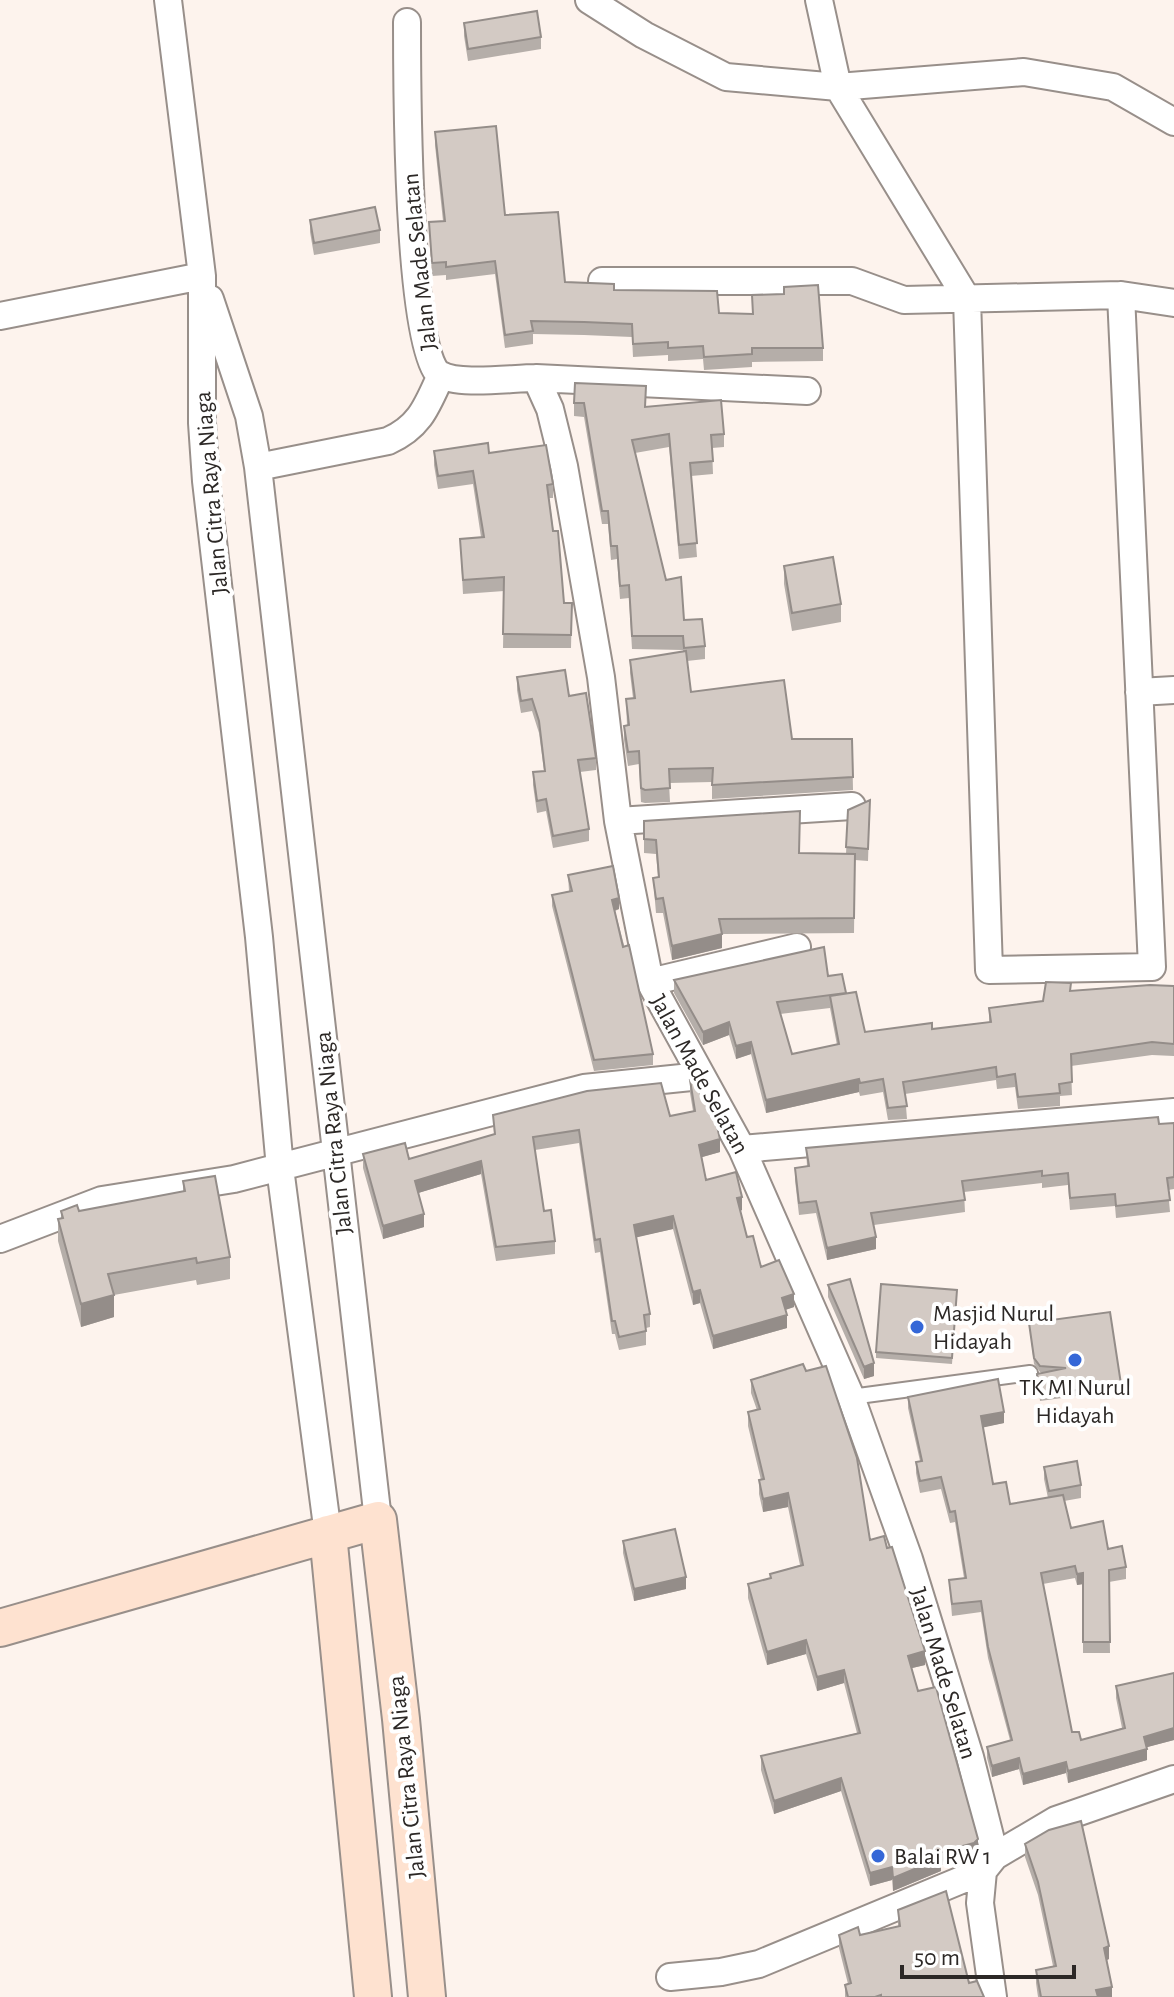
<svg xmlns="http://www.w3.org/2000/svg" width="1174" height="1997" font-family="'Alegreya Sans',sans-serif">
<rect width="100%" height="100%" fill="#fdf3ed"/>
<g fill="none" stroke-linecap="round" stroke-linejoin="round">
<g stroke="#988f8a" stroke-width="18">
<path id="lane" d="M851 1397 1030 1373"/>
</g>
<g stroke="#988f8a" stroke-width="30">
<path id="street" d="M168 0 202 276V423L206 481 259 937 280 1168 328 1534
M589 0 644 35 726 77 838 87 1024 72 1113 87 1174 122
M819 0 838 87 967 299 989 970 1152 967 1121 295
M407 22C407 70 407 354 439 374 459 386 511 378 536 378L550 409 564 466 601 677 618 821 650 982 742 1149 851 1397 909 1559 970 1757 995 1856 983 1871 980 1903 993 1997
M602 281H852L904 300 1121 295 1174 303
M210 299 249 416 258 467 378 1520
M0 316 202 276
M536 378 807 391
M258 467 388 441C420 427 427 406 441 375
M1139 692 1174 690
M618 821 852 806
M650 982 797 947
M742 1149 1174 1112
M0 1239 102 1200 234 1179 584 1088 701 1076
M995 1856 1056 1820 1174 1779
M670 1977 721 1972 759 1964 983 1871"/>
</g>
<g stroke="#988f8a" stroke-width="40">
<path id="secondary" d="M328 1534 373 1997
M0 1628 378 1520 401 1719 427 1997"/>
</g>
<use href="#lane" stroke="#fff" stroke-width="14"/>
<use href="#street" stroke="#fff" stroke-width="26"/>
<use href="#secondary" stroke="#fee2d0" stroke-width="36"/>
</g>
<path fill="#b5aea9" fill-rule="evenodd" d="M464 23 541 37V49L468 61 464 36Z
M435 132 505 215 565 282 614 290 719 313 823 348V361L752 362V367L704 370 703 359 668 361V355L633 357 632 337 584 335 533 334V344L505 348 495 274 446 280V275L432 276 429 222 443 221 435 145Z
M310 220 380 230V243L314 255 310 232Z
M574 403 646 407 724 434V447L712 448 713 474 691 476 697 557 679 559 669 447 635 453 666 580 684 620 705 646V659L687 661 691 692 792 739H852L853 790 712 799V782L669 783 670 802 645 803 641 802 639 764 628 766 624 740V726H627L626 699 633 698 630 673V660L683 652V650L632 649 629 598 620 599 617 559 611 560 608 524H602L584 417 574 416Z
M434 451 489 453 553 484V498H549L564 603H572L571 648H503L504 591 463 594 460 539 481 537 473 484 438 489 434 465Z
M784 566 841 604V622L792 631 784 584Z
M517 677 569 696 596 758V770L580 772 589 829V841L553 848 546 811 537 813 533 785V772L544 771 539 733 532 711 521 713 517 690Z
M870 800 868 861 855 860 854 933 722 934V948L672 960 663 913H656L653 878 658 877 656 854 644 853V821L800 825 799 853 846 854 848 810Z
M568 875 619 909 615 911 653 1054V1065L594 1071 552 906V895L569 891Z
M828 976 865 1032 932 1029 989 1022V1008L1043 1001 1071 991 1174 986V1056L1152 1055 1071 1066 1072 1095 1060 1096V1106L1018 1109 1015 1087 997 1089 996 1080 905 1094 907 1119 888 1120 883 1092 860 1096 859 1092 766 1113 751 1054 736 1059 729 1035 703 1045 674 993V980ZM830 1008 837 1045 792 1054 780 1014Z
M690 1080 720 1152 702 1157 706 1180 742 1210 740 1211 747 1237 761 1267 794 1307 785 1310 787 1328 713 1349 700 1303 693 1305 673 1229 636 1237 650 1314V1327L646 1328V1345L619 1350 615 1334H612L600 1252 595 1253 579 1143 535 1150 544 1211 555 1241V1254L496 1261 481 1174 418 1193 424 1227 383 1239 363 1168V1154L409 1159 494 1134 493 1115 670 1116 693 1111 690 1093Z
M1174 1123V1189L1168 1190 1170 1212 1116 1218 1115 1206 1070 1210 1068 1185 1042 1188V1183L964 1192 965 1212 874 1225 876 1249 827 1260 816 1213 799 1215 795 1180V1168L807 1166 806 1148Z
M183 1181 230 1257V1279L197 1285 196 1280 114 1295V1317L81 1327 58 1241V1219L61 1218V1211H79L183 1192Z
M828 1285 874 1376 864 1379 828 1297Z
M957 1296 952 1364 876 1358V1352Z
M1029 1323 1121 1384V1390L1040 1401 1037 1374 1045 1372H1040L1034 1364Z
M751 1380 870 1540 887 1548 925 1665 912 1668 918 1691 978 1852 974 1856 941 1865V1871L893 1891 892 1880 870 1886 841 1791 774 1814 761 1770V1756L857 1733 844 1683 817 1691 806 1654 767 1665 748 1598V1584L770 1578V1574L800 1565 788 1507 763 1512 759 1494V1480H761L748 1426V1412L757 1410 751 1393Z
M908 1397 1004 1423 983 1427 993 1484 1010 1504 1048 1498 1044 1479V1467L1081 1485V1498L1064 1501 1071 1528 1108 1549 1126 1567V1579L1109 1582 1110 1653H1083V1584L1077 1585 1075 1578 1043 1584 1072 1732 1081 1740 1122 1728 1116 1698V1686L1174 1673V1740L1147 1747V1760L1068 1783 1066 1773 1023 1785 1019 1769 992 1777 987 1758V1747L1010 1740 988 1658 981 1612 952 1616 949 1580 964 1578 955 1522 950 1523 941 1489 920 1493 916 1473V1462L920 1461 908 1408Z
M623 1541 686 1589 634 1601 623 1553Z
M1025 1844 1109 1959 1107 1960 1112 1997H1038L1036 1983V1970L1053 1966 1038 1895 1025 1857Z
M898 1910 969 1983 984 1997H845V1985L848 1984 839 1948V1935H860L898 1927Z"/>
<path fill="#948d89" d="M619 898V909L612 911V900Z
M722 934V948L672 960V946Z
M729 1022V1035L703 1045V1032Z
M751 1042V1054L736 1059V1046Z
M859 1079V1092L766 1113V1100Z
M720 1139V1152L699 1158V1145Z
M481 1161V1174L415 1194V1181Z
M742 1197V1210L737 1212V1198Z
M424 1214V1227L383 1239V1226Z
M673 1216V1229L634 1238V1225Z
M876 1237V1249L827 1260V1248Z
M700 1290V1303L693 1305V1292Z
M794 1294V1307L782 1311V1298Z
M114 1295V1317L81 1327V1304Z
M787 1315V1328L713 1349V1336Z
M874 1363V1376L864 1379V1367Z
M1004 1412V1423L981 1428V1416Z
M788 1493V1507L763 1512V1499Z
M1083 1573V1584L1077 1585V1574Z
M686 1577V1589L634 1601V1589Z
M806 1640V1654L767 1665V1652Z
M925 1651V1665L908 1669V1656Z
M844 1670V1683L817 1691V1677Z
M1174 1728V1740L1144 1748V1737Z
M1147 1749V1760L1068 1783V1771Z
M1019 1758V1769L992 1777V1766Z
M1066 1762V1773L1023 1785V1774Z
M841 1778V1791L774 1814V1801Z
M978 1839V1852L974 1856 941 1865V1871L893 1891V1878L940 1852Z
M892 1867V1880L870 1886V1873Z
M1109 1946V1959L1104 1961V1948Z
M1112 1987V1997H1096V1990Z"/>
<path fill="#d3cac4" stroke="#948d89" stroke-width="2" d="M537 11 541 37 468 49 464 23Z
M496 126 505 215 558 212 565 282 614 284V290L717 291 719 313 753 314 752 295 784 294V287L818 285 823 348H752V354L704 357 703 346 668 348V342L633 344 632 324 584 322 531 321 533 331 505 335 495 261 446 267V262L432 263 429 222 445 221 435 132Z
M375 207 380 230 314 243 310 220Z
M575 383 646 386 645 407 721 400 724 434 711 435 713 461 690 463 697 543 679 545 669 434 632 440 666 580 681 577 684 620 702 619 705 646 684 648 683 636H632L629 585 620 586 617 546H611L608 511H602L584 403H574Z
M488 443 489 453 546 445 553 484 547 485 553 531H558L564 603H572L571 635 503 634 504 577 463 580 460 539 484 537 473 471 438 476 434 451Z
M833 557 841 604 792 613 784 566Z
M686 651 691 692 784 680 792 739H852L853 777 712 785 713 768 669 769 670 788 645 790 641 788 639 751 628 752 624 726 629 725 626 699 635 698 630 660Z
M565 670 569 696 586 693 596 758 578 760 589 829 553 836 546 799 537 801 533 772 545 771 539 721 532 699 521 701 517 677Z
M870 800 868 849 846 847 848 810Z
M800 811 799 853 855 854 854 918 719 919 722 934 672 946 663 898 656 899 653 878 659 877 656 840 644 839V821Z
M613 866 619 898 612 900 623 947 629 945 653 1054 594 1060 552 895 572 891 568 875Z
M824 947 828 976 842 974 846 993 777 1002 792 1054 839 1044 830 996 856 992 865 1032 932 1023V1029L991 1022 989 1008 1043 1001 1046 982 1071 983 1070 991 1150 985 1174 986V1044L1152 1042 1071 1054 1072 1082 1059 1084 1060 1093 1018 1097 1015 1074 997 1077 996 1067 903 1082 907 1106 888 1108 883 1079 860 1083 859 1079 766 1100 751 1042 736 1046 729 1022 703 1032 674 980Z
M690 1080H693L716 1122 720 1139 699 1145 706 1180 736 1172 742 1197 737 1198 747 1237 753 1236 761 1267 779 1260 794 1294 782 1298 787 1315 713 1336 700 1290 693 1292 673 1216 634 1225 650 1314 644 1315 646 1331 619 1337 615 1321H612L600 1239 595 1240 579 1130 533 1137 544 1211 551 1210 555 1241 496 1247 481 1161 415 1181 424 1214 383 1226 363 1154 405 1143 409 1159 495 1134 493 1115 587 1091 661 1083 670 1116 695 1111Z
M1158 1117 1159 1124 1174 1123V1177L1167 1178 1170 1200 1116 1206 1115 1194 1070 1198 1068 1173 1042 1176V1171L962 1181 965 1200 871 1213 876 1237 827 1248 816 1201 799 1203 795 1168 809 1166 806 1148Z
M215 1176 230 1257 197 1263 196 1258 108 1274 114 1295 81 1304 58 1219 63 1218 61 1211 77 1205 79 1211 185 1191 183 1181Z
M850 1279 874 1363 864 1367 828 1285Z
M881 1284 957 1290 952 1358 876 1352Z
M1110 1312 1121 1384 1040 1395 1037 1374 1066 1368 1040 1366 1034 1358 1029 1323Z
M803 1364 806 1371 826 1366 857 1458 870 1540 884 1536 887 1548 892 1547 925 1651 908 1656 918 1691 936 1687 978 1839 974 1843 940 1852 941 1858 893 1878 892 1867 870 1873 841 1778 774 1801 761 1756 860 1733 844 1670 817 1677 806 1640 767 1652 748 1584 771 1578 770 1574 803 1565 788 1493 763 1499 759 1480 764 1479 748 1412 760 1409 751 1380Z
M998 1379 1004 1412 981 1416 993 1484 1006 1482 1010 1504 1063 1495 1071 1528 1103 1521 1108 1549 1122 1546 1126 1567 1109 1570 1110 1642H1083V1573L1077 1574 1075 1566 1041 1573 1072 1732H1079L1081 1740 1125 1728 1116 1686 1174 1673V1728L1144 1737 1147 1749 1068 1771 1066 1762 1023 1774 1019 1758 992 1766 987 1747 1012 1740 988 1647 981 1601 952 1604 949 1580 966 1578 955 1511 950 1512 941 1477 920 1481 916 1462 922 1461 908 1397Z
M1077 1461 1081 1485 1049 1491 1044 1467Z
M675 1529 686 1577 634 1589 623 1541Z
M1081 1821 1109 1946 1104 1948 1112 1987 1096 1990 1098 1997H1041L1036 1970 1056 1966 1038 1882 1025 1844 1049 1830Z
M946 1891 969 1983 977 1981 984 1997H881V1995L875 1997H848L845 1985 851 1983 839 1935 858 1927 860 1935 900 1926 898 1910Z"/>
<g fill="#3567d7" stroke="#fff" stroke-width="3">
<circle cx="917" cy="1327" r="8"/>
<circle cx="1075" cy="1360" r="8"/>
<circle cx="878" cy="1856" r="8"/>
</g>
<g text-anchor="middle" stroke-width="8" stroke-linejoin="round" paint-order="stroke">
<g font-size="24" fill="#2c2826" stroke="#fff">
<text transform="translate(419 262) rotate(-96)" y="8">Jalan Made Selatan</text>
<text transform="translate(211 493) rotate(-95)" y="8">Jalan Citra Raya Niaga</text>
<text transform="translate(700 1074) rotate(61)" y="8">Jalan Made Selatan</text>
<text transform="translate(333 1133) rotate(-96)" y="8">Jalan Citra Raya Niaga</text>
<text transform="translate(944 1673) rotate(73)" y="8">Jalan Made Selatan</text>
<text transform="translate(406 1777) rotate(-96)" y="8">Jalan Citra Raya Niaga</text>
</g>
<g font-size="24" fill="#2c2826" stroke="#fff" text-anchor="start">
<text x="933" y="1321">Masjid Nurul<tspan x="933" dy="28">Hidayah</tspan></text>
<text x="1075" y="1395" text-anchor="middle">TK MI Nurul<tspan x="1075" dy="28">Hidayah</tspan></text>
<text x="894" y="1864">Balai RW 1</text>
</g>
</g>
<path d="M902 1965v12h172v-12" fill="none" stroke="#2c2826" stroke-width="4"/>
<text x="914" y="1965" font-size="24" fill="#2c2826" stroke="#ffffff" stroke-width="6" paint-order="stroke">50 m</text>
</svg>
